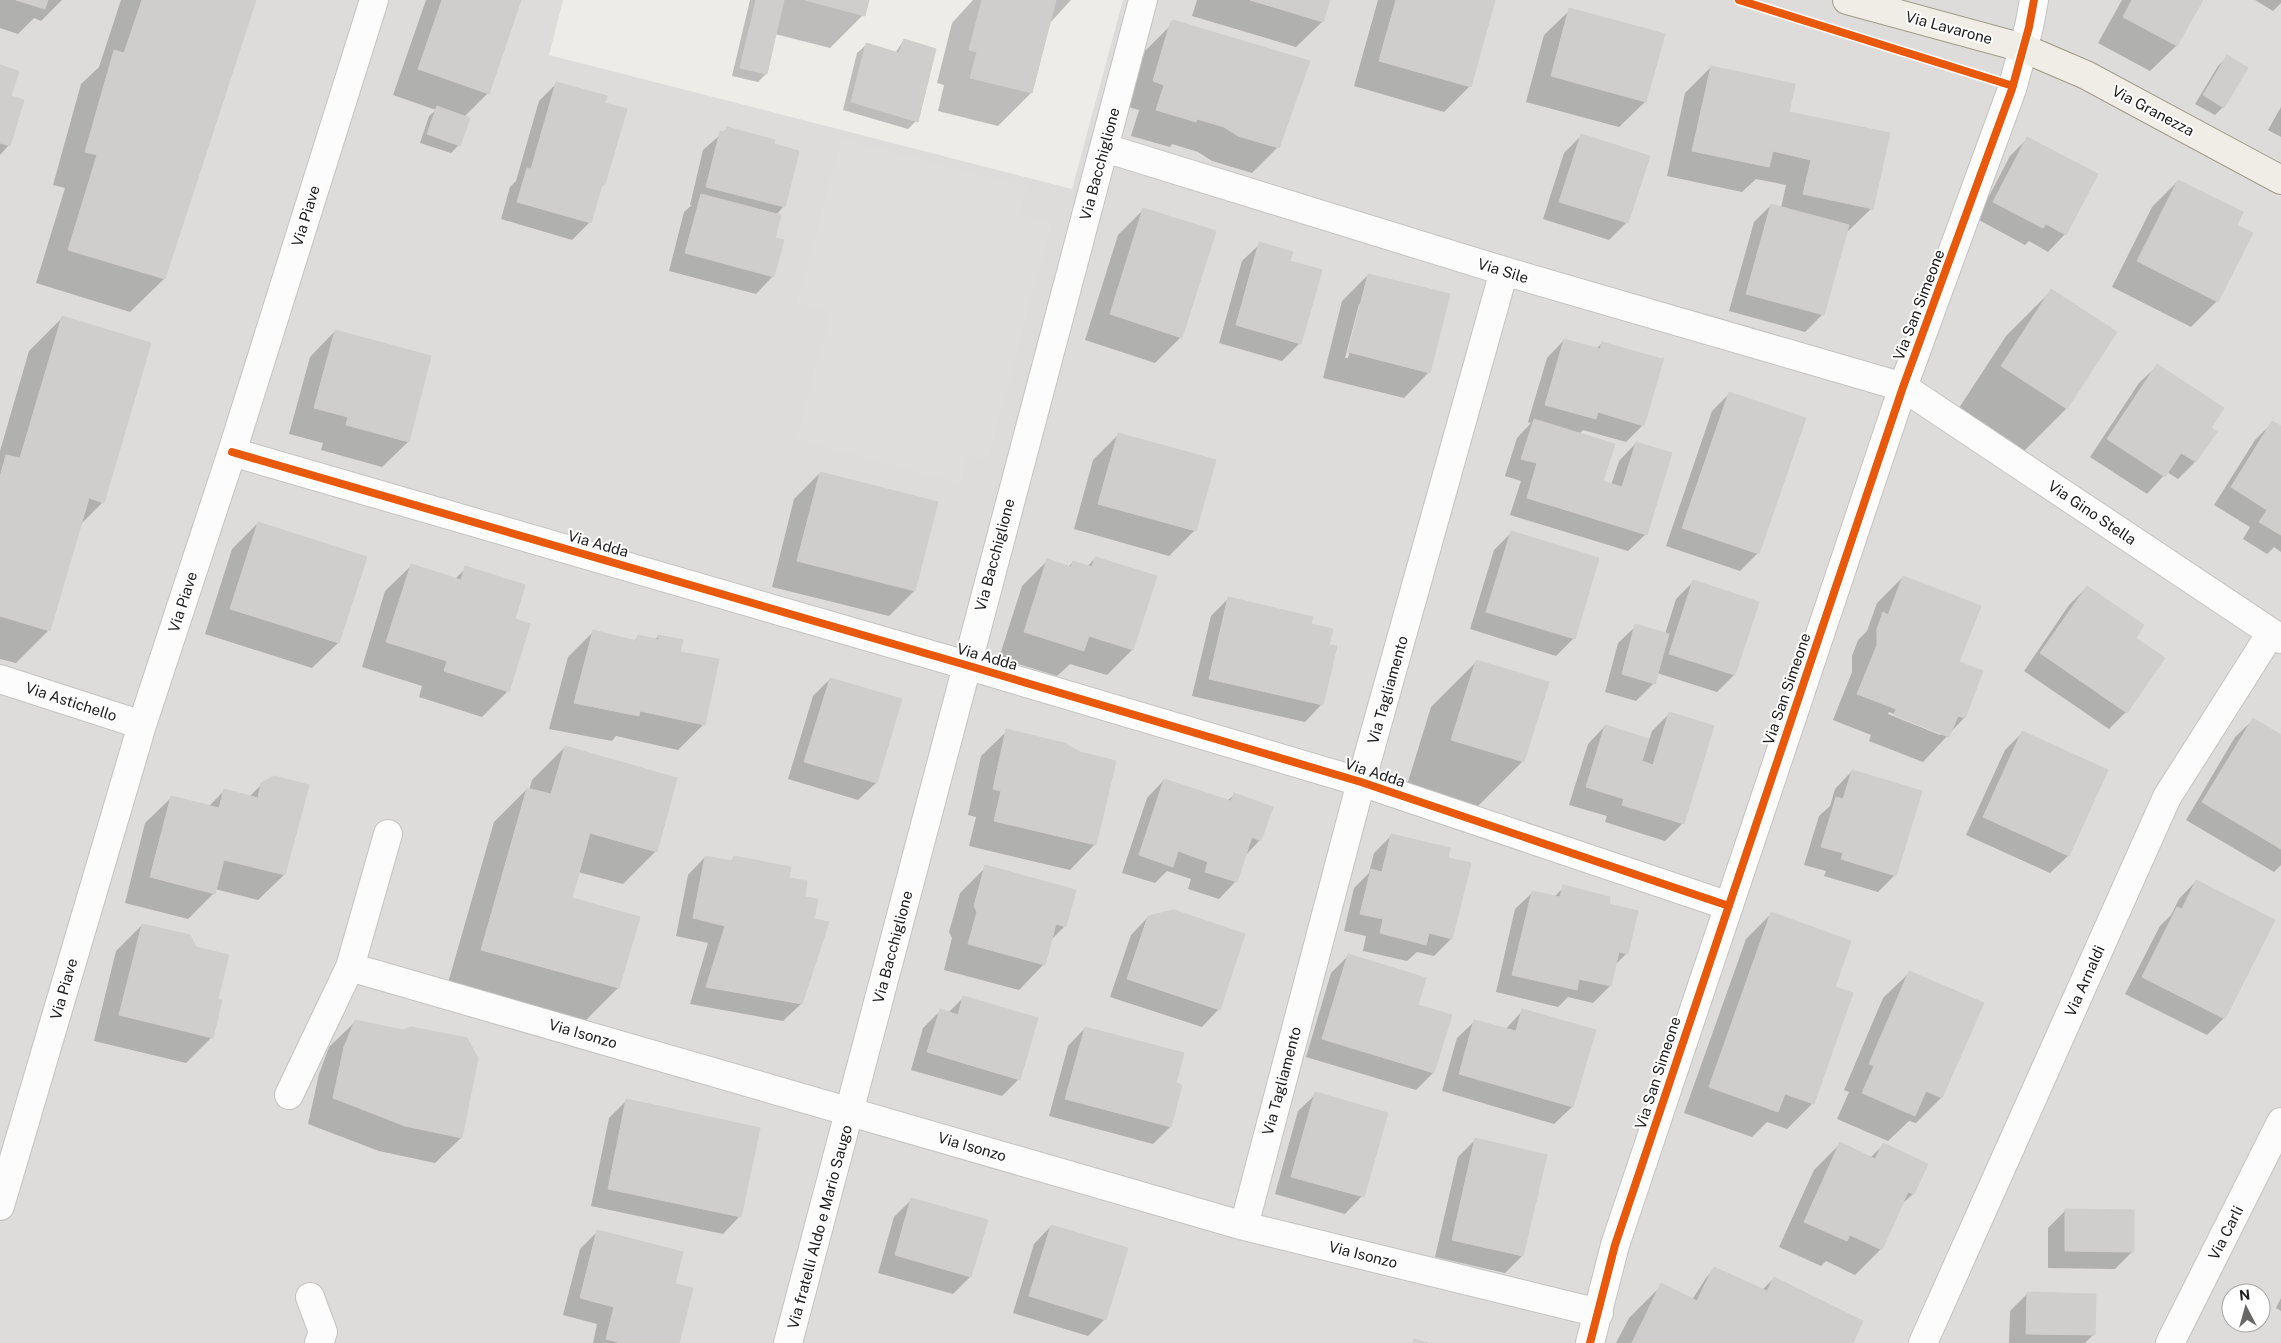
<svg xmlns="http://www.w3.org/2000/svg" width="2281" height="1343" font-family="'Public Sans',sans-serif">
<rect width="100%" height="100%" fill="#edece9"/>
<path fill="#dddcda" fill-rule="evenodd" d="M0 0H563L549 55 1072 189 1123 0H2281V1343H0ZM2231 1293H2261V1323H2231Z"/>
<path fill="#dedddc" d="M842 139 1027 187 1020 213 1051 225 988 459 968 455 960 484 796 439 830 313 797 303Z"/>
<path fill="#0003" fill-rule="evenodd" d="M0 0H62L41 21 34 18 18 34 0 28Z
M121 0H255L164 279 130 312 36 283 65 188 53 185 81 84 99 67Z
M426 0H520L488 93 464 117 459 145 451 153 420 143 429 116 436 110 393 95Z
M750 0H867L863 15 830 48 775 34 766 74 758 82 732 76Z
M973 0H1071L1049 24 1031 93 998 126 938 111 944 85 937 83 952 23Z
M1197 0H1329L1322 22 1296 47 1192 16Z
M1378 0H1494L1470 86 1444 112 1354 86Z
M2122 0H2201L2176 46 2150 71 2098 43Z
M2255 0H2281V3L2273 11Z
M1570 10 1645 102 1619 127 1526 102 1544 35Z
M1174 22 1278 147 1252 173 1212 161 1198 152 1172 144 1170 147 1131 136 1139 110 1128 107 1145 51Z
M904 40 916 121 908 129 843 110 857 53 866 45 895 53Z
M2227 57 2223 107 2215 115 2195 104 2218 66Z
M0 66 10 97 9 145 0 155Z
M1711 67 1788 113 1872 208 1845 234 1823 314 1805 332 1729 311 1754 222 1771 205 1781 208 1786 185 1756 179 1742 192 1667 176 1685 93Z
M556 84 604 104V184L599 189 590 222 572 240 501 219 510 187 516 181 539 101Z
M2281 107V137L2268 130Z
M727 129 773 145 784 206 776 215 773 276 756 294 669 271 684 212 692 205H690L703 150Z
M1581 136 1627 222 1609 240 1543 219 1564 153Z
M2028 138 2065 234 2048 252 2029 241 2025 245 1977 219 2010 156Z
M2178 181 2235 225 2217 301 2191 327 2112 287 2152 207Z
M1144 209 1181 337 1155 363 1085 340 1118 235Z
M1260 244 1289 261 1300 343 1282 361 1219 343 1242 261Z
M1368 275 1429 372 1404 398 1323 378 1342 301ZM1359 304H1362L1348 358H1345Z
M2051 291 2067 408 2022 453 1957 411 2006 336Z
M62 318 103 502 79 526 49 630 16 663 0 659V451L29 351Z
M335 331 430 357 408 442 382 467 321 450 323 443 289 434 310 357Z
M1564 340 1596 349 1602 343 1643 425 1626 442 1583 430 1579 434 1602 482 1611 485 1619 461 1636 443 1646 534 1628 551 1510 515 1521 481 1505 476 1517 438 1531 423 1528 422 1547 358Z
M2157 366 2215 432 2195 462 2178 479 2167 472 2147 494 2090 457 2139 383Z
M1730 393 1758 553 1740 571 1666 546 1712 411Z
M2273 422 2281 428V552L2274 547 2267 554 2243 539 2250 527 2214 505 2255 440Z
M1118 435 1195 530 1169 556 1074 529 1093 460Z
M820 473 914 591 889 616 772 587 794 499Z
M258 523 338 643 312 668 205 634 232 549Z
M1511 533 1574 638 1556 656 1470 629 1494 550Z
M1095 558 1132 650 1107 675 1070 664 1057 676 999 658 1022 586 1047 561 1068 567 1073 562 1087 567Z
M411 566 454 580 466 568 513 620 508 691 482 717 419 697 422 686 362 667 385 591Z
M1903 577 1958 662 1964 718 1923 762 1869 741 1871 735 1833 720 1852 672V656L1858 640 1867 631 1877 603ZM1889 712 1942 733 1940 735 1888 714Z
M1693 582 1758 603 1734 675 1717 692 1657 673 1654 683 1636 701 1605 692 1618 643 1636 626 1665 634 1676 599Z
M2087 587 2134 638 2126 712 2109 729 2024 671 2069 605Z
M1228 599 1310 625 1328 646 1322 704 1305 722 1192 696 1211 616Z
M593 632 633 642 638 637 654 640 659 636 679 653 704 724 678 750 616 736 612 741 549 729 568 657Z
M1476 662 1523 761 1478 806 1407 785 1431 707Z
M830 679 876 783 858 800 788 779 813 696Z
M1669 714 1683 823 1665 841 1605 822 1607 816 1569 805 1588 744 1605 726 1649 740 1652 731Z
M2253 720 2281 737V865L2274 872 2186 820 2235 737Z
M1007 731 1095 844 1070 870 969 846 976 817 968 815 981 756Z
M2022 733 2107 771 2068 856 2050 873 1966 835 2005 750Z
M565 747 656 851 623 884 578 872 570 899 638 918 618 988 585 1021 448 983 494 822 527 789 529 790 532 780Z
M1852 771 1895 875 1878 892 1824 876 1826 871 1804 865 1819 816 1830 806 1835 789Z
M1164 780 1227 801 1234 795 1260 840 1244 857 1236 881 1219 899 1188 889 1191 879 1167 871 1155 883 1122 873 1147 798Z
M262 784 284 875 258 900 215 889 214 893 188 919 125 903 145 823 171 798 208 807 224 791 249 797Z
M1392 835 1446 859 1451 939 1434 956 1417 952 1407 961 1363 951 1366 936 1344 931 1354 888 1369 873 1374 853Z
M705 857 730 862 734 858 788 879 803 898 801 1004 783 1021 690 1004 708 943 676 936 688 875Z
M986 867 1065 926 1051 940 1044 964 1019 990 944 970 952 938 949 932 960 893Z
M2196 881 2224 1018 2207 1035 2125 994 2160 926 2171 915 2179 899Z
M1564 887 1607 905 1627 953 1615 965 1610 986 1593 1003 1568 997 1558 1007 1496 992 1515 909 1533 892 1554 897Z
M1771 914 1834 988 1813 1103 1787 1129 1767 1122 1752 1137 1684 1113 1746 939Z
M1148 917 1219 1009 1202 1027 1110 997 1131 935Z
M142 925 216 1000 221 1001 211 1038 186 1063 94 1041 116 951Z
M1348 956 1417 1006 1433 1073 1416 1090 1306 1057 1331 973Z
M1909 973 1982 1004 1941 1098 1916 1123 1909 1121 1888 1141 1837 1119 1849 1092 1844 1090 1883 998Z
M964 997 1019 1079 1002 1096 911 1070 923 1028 940 1011 948 1013Z
M1523 1010 1594 1031 1572 1107 1554 1124 1442 1091 1457 1038 1475 1021 1505 1030Z
M355 1022 403 1031 461 1138 435 1163 379 1151 308 1124 319 1074 329 1047Z
M1085 1028 1174 1084 1181 1086 1170 1127 1153 1144 1049 1116 1068 1046Z
M1316 1094 1362 1196 1345 1214 1275 1194 1298 1111Z
M627 1100 740 1216 723 1234 591 1206 609 1118Z
M1476 1139 1522 1256 1505 1273 1435 1257 1458 1157Z
M1840 1144 1870 1158 1883 1145 1926 1165 1913 1194 1900 1206 1881 1249 1855 1275 1826 1261 1821 1266 1779 1247 1814 1170Z
M912 1199 970 1277 953 1294 878 1273 894 1217Z
M2066 1210 2133 1251 2115 1269 2048 1268V1228Z
M1051 1226 1105 1319 1088 1336 1013 1313 1034 1244Z
M597 1232 678 1343H593L597 1324 563 1315 580 1249Z
M1714 1269 1762 1290 1774 1278 1851 1343H1616L1629 1318 1662 1285 1692 1300 1706 1278Z
M2027 1294 2094 1334 2085 1343H2009L2010 1311Z
M2281 1298V1311L2276 1308Z"/>
<path fill="#d0cecc" stroke="#d0ceca" d="M16 0H48L45 9Z
M142 0H256L165 279 68 250 97 155 85 152 114 50 124 53Z
M442 0H521L489 94 418 69Z
M756 0H784L767 74 740 68Z
M805 0H869L865 16Z
M982 0H1056L1032 93 970 78 977 52 969 50Z
M1250 0H1330L1323 22Z
M1396 0H1495L1471 87 1379 61Z
M2132 0H2203L2177 46 2123 17Z
M1569 8 1665 34 1646 102 1551 76Z
M1173 20 1310 61 1279 148 1238 136 1224 127 1197 119 1196 122 1156 110 1164 85 1153 81 1170 23Z
M904 39 936 49 918 122 851 102 866 43 899 53Z
M2227 55 2248 68 2224 108 2203 95Z
M0 65 19 71 11 96 24 100 10 146 0 143Z
M1711 66 1795 84 1789 112 1890 133 1873 209 1803 194 1811 160 1773 151 1769 167 1692 151Z
M556 82 607 96 605 103 627 109 605 184 602 185 591 223 517 202 527 168 531 169Z
M437 106 470 118 460 146 427 134Z
M727 127 775 140 774 144 799 151 785 207 706 187 720 131 725 132Z
M1581 134 1650 156 1628 223 1559 202Z
M2027 137 2098 174 2066 235 2046 224 2043 228 1993 202Z
M2178 180 2243 212 2237 225 2253 233 2218 302 2137 261Z
M701 194 781 215 775 238 784 240 774 277 685 253Z
M1771 204 1849 225 1824 315 1746 294Z
M1143 208 1216 231 1182 338 1110 314Z
M1259 242 1293 252 1290 261 1322 270 1301 344 1236 325Z
M1368 274 1450 294 1430 373 1348 352Z
M2051 289 2117 332 2067 409 2001 366Z
M62 316 151 343 104 503 89 498 50 631 0 616V477L6 455 20 458Z
M335 330 431 356 409 442 346 425 348 417 314 408Z
M1564 339 1600 349 1602 342 1662 359 1664 357 1644 426 1598 412 1596 419 1545 405Z
M2157 364 2224 408 2211 428 2217 432 2196 462 2181 453 2165 477 2107 439Z
M1729 392 1806 418 1759 554 1682 528Z
M1534 419 1615 444 1603 481 1622 487 1636 442 1672 453 1647 535 1527 498 1537 463 1521 459Z
M2272 421 2281 426V535L2259 522 2267 510 2231 487Z
M1118 433 1216 460 1196 531 1098 504Z
M820 472 938 502 915 591 797 561Z
M258 522 367 557 339 643 230 609Z
M1511 531 1599 558 1575 639 1486 612Z
M1095 557 1157 576 1133 650 1089 636 1084 651 1024 632 1047 559 1071 567 1073 561 1092 567Z
M411 564 461 580 465 566 525 585 515 619 530 624 509 692 444 671 447 661 386 642Z
M1903 576 1981 606 1959 662 1983 671 1965 718 1958 716 1949 737 1894 715 1896 709 1857 694 1877 645V629L1883 612 1888 615Z
M1693 580 1759 602 1735 675 1669 654Z
M2087 586 2144 625 2136 638 2165 658 2127 713 2040 653Z
M1228 597 1313 617 1311 624 1333 629 1329 645 1337 646 1323 705 1209 679Z
M1635 624 1669 634 1655 684 1622 674Z
M593 630 636 641 638 635 659 640 658 635 683 640 680 652 719 659 705 725 640 711 639 716 574 703Z
M1476 660 1549 682 1524 762 1451 740Z
M830 678 902 699 877 783 804 762Z
M1669 712 1714 726 1684 824 1622 805 1624 799 1586 787 1605 725 1649 739 1642 761 1653 765Z
M2253 718 2281 735V849L2202 802Z
M1006 729 1064 743 1080 752 1116 761 1096 845 994 821 1001 791 993 789Z
M2022 731 2108 770 2069 856 1983 817Z
M565 746 677 778 657 852 590 833 572 898 640 917 619 988 481 950 527 788 551 794Z
M1852 770 1922 791 1896 876 1841 859 1843 853 1821 847 1836 797 1843 799Z
M274 776 309 785 285 875 224 860 215 894 150 877 171 796 219 808 224 789 258 798 261 783Z
M1164 779 1231 801 1234 793 1273 807 1261 841 1252 837 1237 882 1205 872 1208 862 1178 851 1173 867 1139 855Z
M1391 834 1450 848 1448 858 1471 863 1452 939 1429 933 1426 945 1380 933 1383 919 1360 914 1371 869 1382 872Z
M705 856 732 861 734 856 791 867 789 878 807 881 805 897 818 899 814 919 829 922 802 1004 706 987 725 926 693 918Z
M985 865 1076 890 1066 927 1056 924 1045 965 968 944 977 912 974 906Z
M2196 880 2275 920 2225 1019 2142 977 2177 907 2182 909Z
M1563 885 1610 897 1609 904 1638 911 1628 954 1619 952 1611 986 1579 979 1577 990 1512 975 1532 891 1560 897Z
M1174 910 1245 934 1220 1010 1127 979 1148 916Z
M1771 912 1851 941 1835 987 1853 993 1814 1104 1785 1094 1778 1112 1709 1087Z
M142 924 190 935 196 947 229 955 218 999 222 1000 213 1038 119 1015Z
M1348 954 1426 978 1418 1005 1452 1015 1434 1073 1322 1039Z
M1909 971 1984 1003 1942 1098 1926 1091 1915 1116 1862 1093 1874 1066 1869 1064Z
M963 996 1038 1018 1020 1080 927 1052 940 1009 958 1015Z
M1522 1009 1596 1030 1573 1107 1459 1074 1474 1020 1516 1031Z
M355 1020 403 1030 411 1027 467 1038 478 1058 462 1138 405 1126 333 1098 344 1047Z
M1085 1027 1184 1053 1176 1083 1182 1085 1171 1127 1065 1099Z
M1315 1092 1388 1113 1364 1197 1291 1177Z
M626 1099 760 1128 741 1217 608 1189Z
M1475 1138 1547 1155 1523 1256 1452 1240Z
M1840 1142 1875 1159 1883 1143 1928 1164 1914 1194 1908 1192 1882 1250 1850 1235 1847 1241 1804 1222Z
M911 1198 988 1220 971 1277 895 1255Z
M2065 1209 2134 1210V1252L2065 1251Z
M1051 1225 1128 1248 1106 1320 1029 1296Z
M597 1230 683 1252 675 1284 693 1288 679 1343H621L606 1339 614 1307 580 1298Z
M1714 1267 1767 1291 1757 1312 1704 1286Z
M1774 1277 1863 1321 1853 1343H1632L1661 1283 1697 1301 1704 1286 1757 1312Z
M2027 1292 2096 1294 2095 1335 2026 1334Z
M1414 1339 1428 1343H1413Z"/>
<g fill="none" stroke-linecap="round" stroke-linejoin="round">
<g stroke="#c3c3c1" stroke-width="30">
<path id="minor" d="M1105 148 1504 271 1903 387 2281 639
M232 452 966 665 1361 782 1729 906
M0 679 142 725
M350 967 1244 1226 1599 1313
M289 1095 350 967 388 834
M0 1206 142 725 232 452 374 0
M1244 1226 1361 782 1504 271
M310 1297 323 1332 319 1343
M788 1343 1143 0
M1590 1343 1615 1245 1903 387 2012 89 2029 27 2034 0
M1923 1343 2167 797 2271 633
M2170 1343 2281 1122"/>
</g>
<g stroke="#a19b88" stroke-width="30">
<path id="major" d="M1847 0 2023 48 2086 75 2281 180"/>
</g>
<use href="#minor" stroke="#fcfcfc" stroke-width="28"/>
<use href="#major" stroke="#f0ede6" stroke-width="28"/>
<g stroke="#fff" stroke-width="11">
<path id="cycleway" d="M1739 0 2013 86
M232 452 966 665 1361 782 1729 906
M1590 1343 1615 1245 1903 387 2012 89 2029 27 2034 0"/>
</g>
<use href="#cycleway" stroke="#e8590c" stroke-width="8"/>
</g>
<g text-anchor="middle" stroke-width="4" stroke-linejoin="round" paint-order="stroke">
<g font-size="15" fill="#202020" stroke="#fff">
<text transform="translate(1949 28) rotate(15)" y="5">Via Lavarone</text>
<text transform="translate(2153 111) rotate(28)" y="5">Via Granezza</text>
<text transform="translate(1100 164) rotate(-75)" y="5">Via Bacchiglione</text>
<text transform="translate(306 216) rotate(-73)" y="5">Via Piave</text>
<text transform="translate(1503 271) rotate(17)" y="5">Via Sile</text>
<text transform="translate(1919 305) rotate(-69)" y="5">Via San Simeone</text>
<text transform="translate(2092 513) rotate(34)" y="5">Via Gino Stella</text>
<text transform="translate(598 544) rotate(16)" y="5">Via Adda</text>
<text transform="translate(995 555) rotate(-75)" y="5">Via Bacchiglione</text>
<text transform="translate(183 602) rotate(-72)" y="5">Via Piave</text>
<text transform="translate(987 657) rotate(16)" y="5">Via Adda</text>
<text transform="translate(1787 689) rotate(-71)" y="5">Via San Simeone</text>
<text transform="translate(1388 690) rotate(-74)" y="5">Via Tagliamento</text>
<text transform="translate(71 702) rotate(18)" y="5">Via Astichello</text>
<text transform="translate(1375 773) rotate(18)" y="5">Via Adda</text>
<text transform="translate(893 947) rotate(-75)" y="5">Via Bacchiglione</text>
<text transform="translate(2085 981) rotate(-66)" y="5">Via Arnaldi</text>
<text transform="translate(64 989) rotate(-74)" y="5">Via Piave</text>
<text transform="translate(583 1034) rotate(16)" y="5">Via Isonzo</text>
<text transform="translate(1658 1073) rotate(-72)" y="5">Via San Simeone</text>
<text transform="translate(1282 1081) rotate(-75)" y="5">Via Tagliamento</text>
<text transform="translate(972 1147) rotate(16)" y="5">Via Isonzo</text>
<text transform="translate(820 1227) rotate(-75)" y="5">Via fratelli Aldo e Mario Saugo</text>
<text transform="translate(2226 1233) rotate(-63)" y="5">Via Carli</text>
<text transform="translate(1363 1255) rotate(14)" y="5">Via Isonzo</text>
</g>
</g>
<g transform="translate(2246 1308) rotate(354)"><circle r="24" fill="#ffffff" stroke="#a6a6a6"/>
<path d="M0-4L9 19L0 12L-9 19Z" fill="#686766"/>
<text y="-8" font-size="14" font-weight="bold" text-anchor="middle" fill="#202020">N</text>
</g>
</svg>
